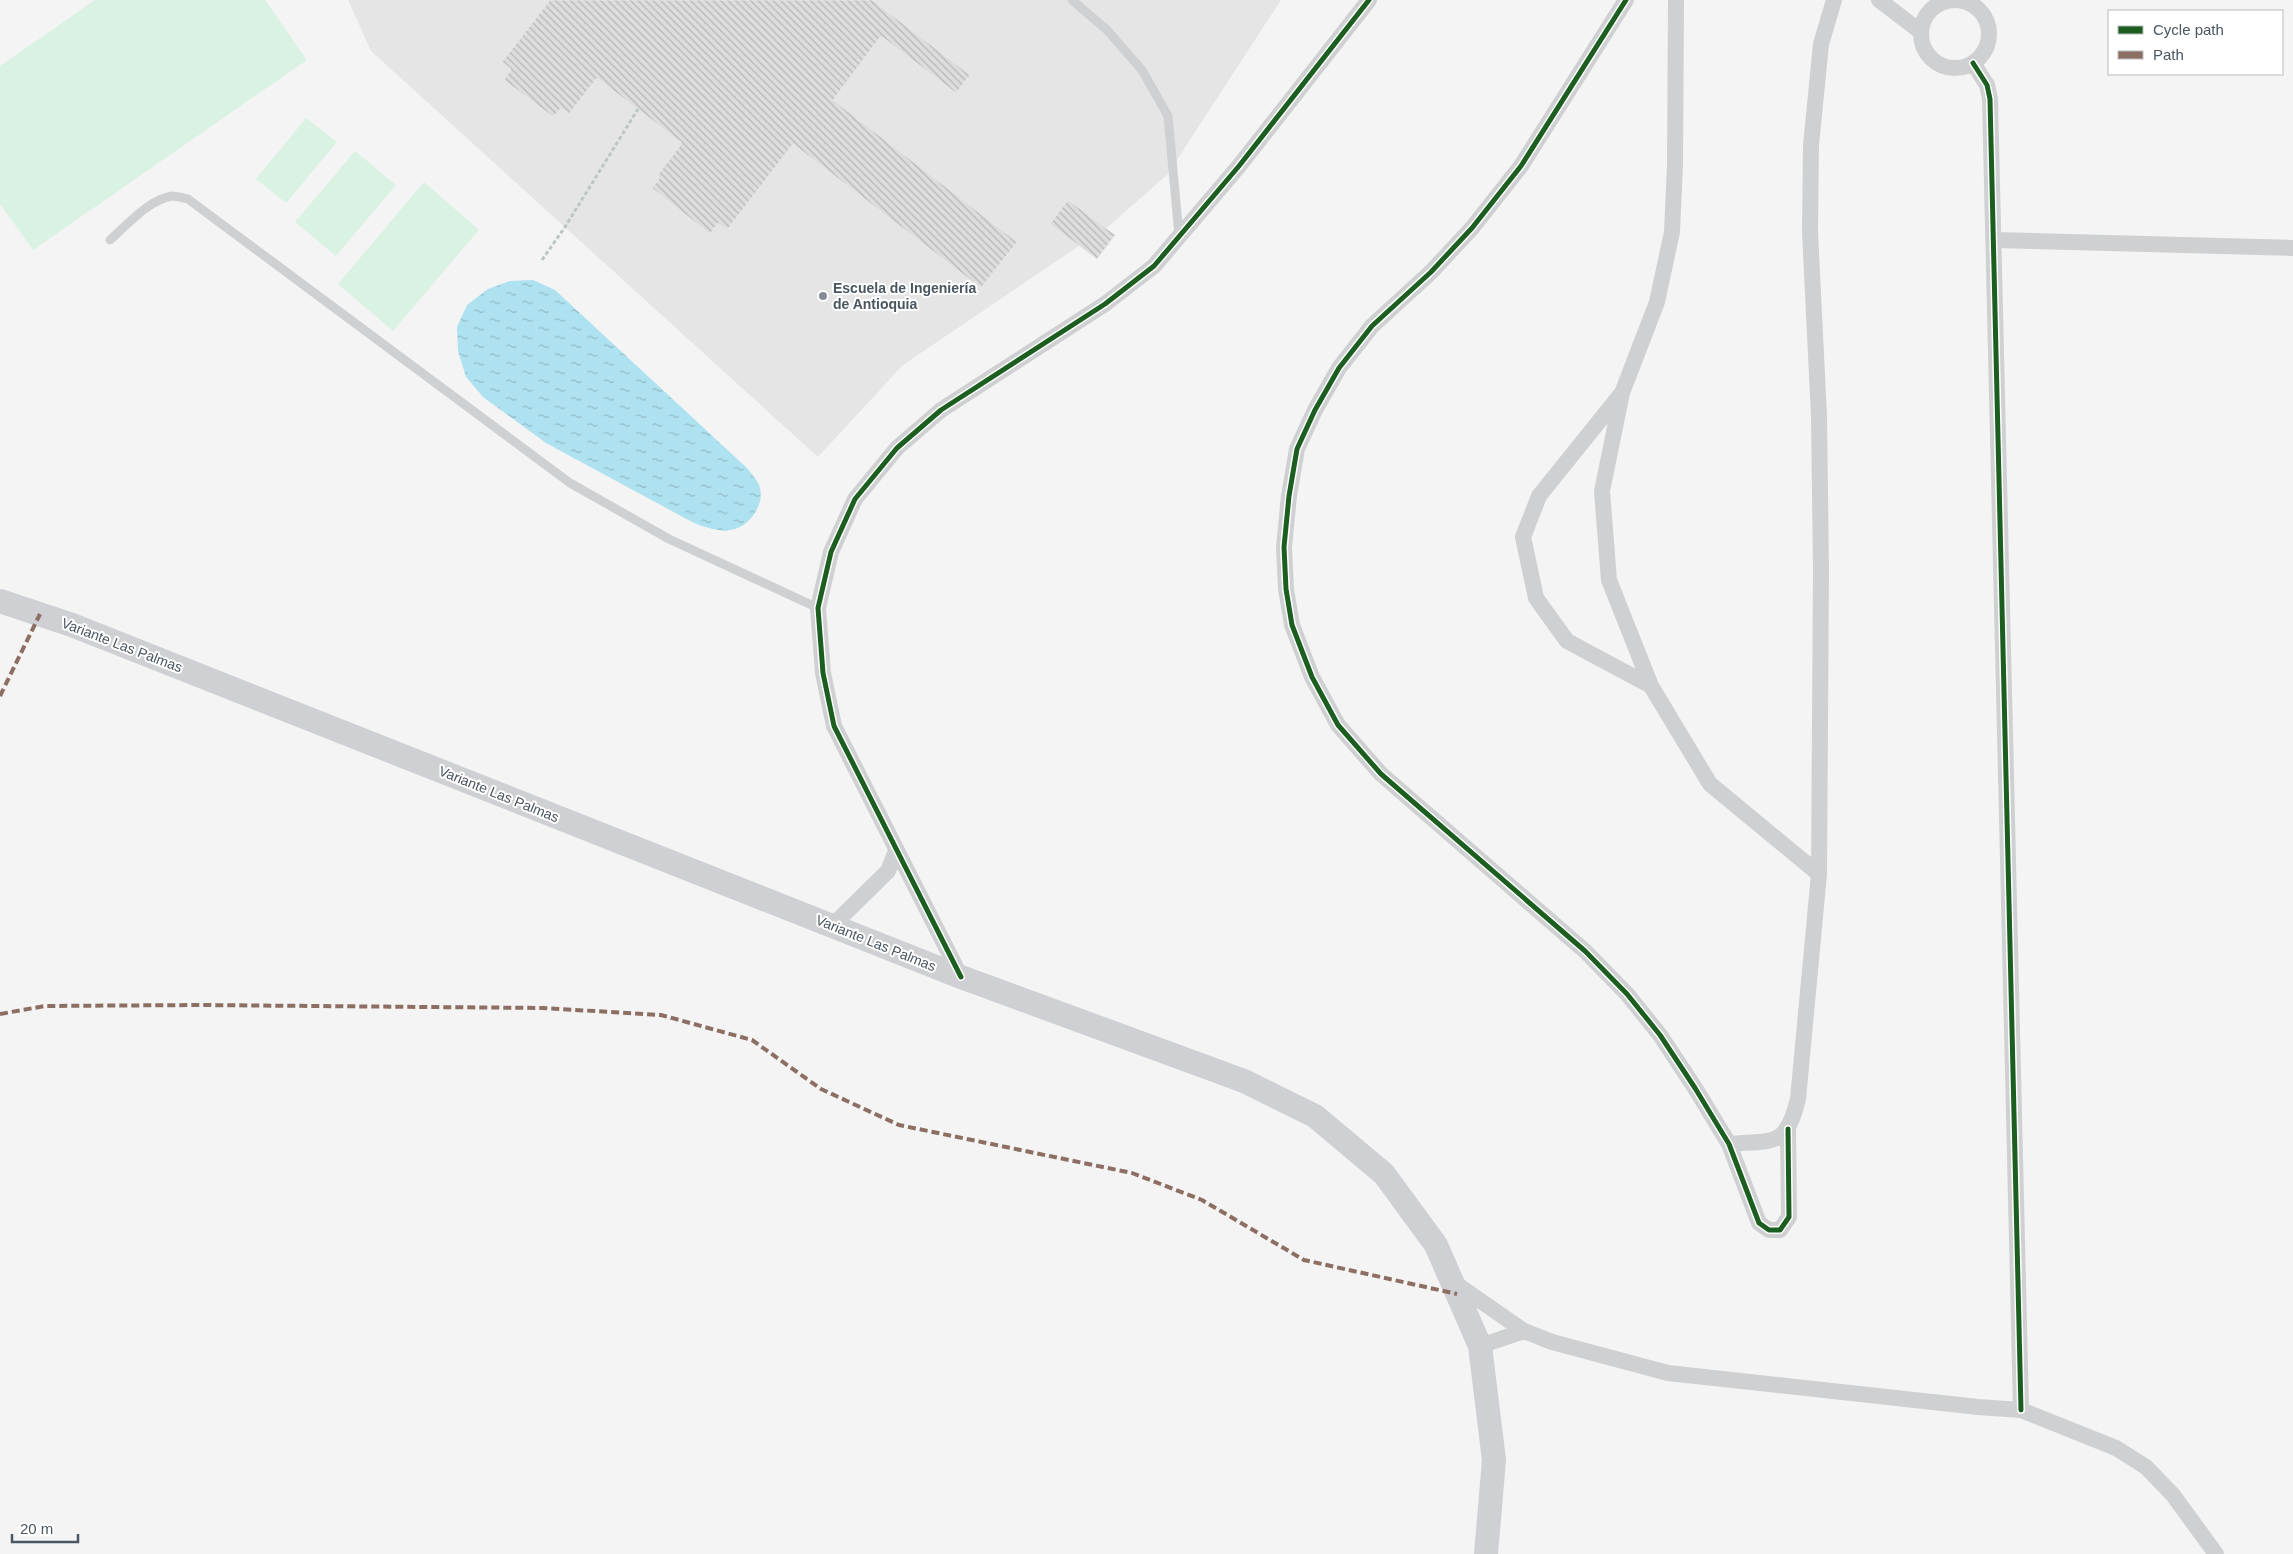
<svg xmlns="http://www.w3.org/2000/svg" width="2293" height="1554" font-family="Arial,sans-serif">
<defs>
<pattern id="water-ripples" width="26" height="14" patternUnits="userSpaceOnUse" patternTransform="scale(1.25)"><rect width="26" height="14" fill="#aee2f0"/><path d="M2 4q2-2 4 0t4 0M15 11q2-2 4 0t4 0" fill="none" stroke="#90bac6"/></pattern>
<pattern id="building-back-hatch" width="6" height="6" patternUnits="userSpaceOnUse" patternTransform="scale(1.25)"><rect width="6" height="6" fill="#ddddde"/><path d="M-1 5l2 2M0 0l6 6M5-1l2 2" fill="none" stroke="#b5b6b7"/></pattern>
</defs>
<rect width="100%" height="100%" fill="#f4f4f4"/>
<path fill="#e6e5e6" d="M348 0H1281L1167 175 1110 225 903 365 818 457 371 51Z"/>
<path fill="#d9f2e3" d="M95 0H265L307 60 33 250 0 204V66Z
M306 118 337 142 286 203 256 179Z
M355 151 396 185 336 256 295 222Z
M424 182 479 230 393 331 338 284Z"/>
<path fill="url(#water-ripples)" d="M533 280 555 290 748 469C752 475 759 482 760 488 762 496 760 504 756 511 741 537 717 533 692 522L546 443 483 397 466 377 458 351 457 327 467 305 488 289 510 281Z"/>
<path fill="url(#building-back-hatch)" stroke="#e5e6e7" d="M550 0H872L970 75 956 93 881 36 833 100 1017 242 981 288 793 144 727 230 718 223 710 234 652 188 660 178 657 176 682 143 597 78 569 114 561 108 553 117 504 80 511 69 502 62Z
M1068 200 1115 235 1097 259 1050 224Z"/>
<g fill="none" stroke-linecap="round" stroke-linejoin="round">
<path stroke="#bcc7c4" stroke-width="3" stroke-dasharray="4 2.5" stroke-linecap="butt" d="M542 260 565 227 638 109"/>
<path stroke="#ced0d2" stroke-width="9" d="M1072 0 1107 30 1142 70 1168 116 1179 235
M110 240C127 225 148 200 172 196 177 196 183 198 188 199L570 483 669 539 818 608"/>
<path stroke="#ced0d2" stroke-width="16" d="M1626 0 1521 166 1472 228 1431 272 1372 326 1339 368 1315 410 1297 449 1289 496 1284 547 1286 589 1292 625 1312 677 1338 725 1381 774 1585 951 1627 994 1660 1035 1695 1088 1729 1144 1759 1223 1769 1230H1780L1789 1217 1788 1129
M1676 0 1675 164 1672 232 1657 302 1622 393 1602 491 1609 580 1651 686 1710 784 1819 874
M1879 0 1921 32
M1921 34a34 34 0 1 1 68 0a34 34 0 1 1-68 0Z
M1973 63 1987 85 1990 99 2021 1410
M1993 240 2293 248
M1621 394 1539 496 1523 537 1536 598 1567 641 1651 686
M832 926 888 871 896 851
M961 977 834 726 823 673 818 608 831 552 855 499 897 448 941 410 1105 304 1154 266 1239 166 1369 0
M1729 1144C1774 1140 1786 1148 1798 1099L1819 874 1821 570 1819 416 1810 232 1811 145 1821 44 1834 0
M1452 1281 1524 1331 1552 1342 1668 1373 1978 1407 2021 1410 2116 1448 2146 1467 2173 1495 2216 1554
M1480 1346 1524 1331"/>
<path stroke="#ced0d4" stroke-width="24" d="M0 601 72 625 961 977 1244 1081 1315 1116 1384 1174 1436 1245 1480 1346 1494 1460 1486 1554"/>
<path stroke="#8d6e63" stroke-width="4" stroke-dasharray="8 4" stroke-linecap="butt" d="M0 696 40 614
M0 1014 45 1006 199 1005 543 1008 661 1015 752 1040 821 1089 899 1125 1132 1173 1202 1200 1304 1260 1457 1294"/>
<g stroke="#fff" stroke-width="8">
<path id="cycleway" d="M1626 0 1521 166 1472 228 1431 272 1372 326 1339 368 1315 410 1297 449 1289 496 1284 547 1286 589 1292 625 1312 677 1338 725 1381 774 1585 951 1627 994 1660 1035 1695 1088 1729 1144 1759 1223 1769 1230H1780L1789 1217 1788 1129
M1973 63 1987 85 1990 99 2021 1410
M961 977 834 726 823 673 818 608 831 552 855 499 897 448 941 410 1105 304 1154 266 1239 166 1369 0"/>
</g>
<use href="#cycleway" stroke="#1b5e20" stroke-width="5"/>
</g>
<circle fill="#868d94" stroke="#fff" stroke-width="2" cx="823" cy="296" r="5"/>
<g text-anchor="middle" stroke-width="4" stroke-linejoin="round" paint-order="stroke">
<g font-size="14" font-weight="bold" fill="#4a5661" stroke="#fff" text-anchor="start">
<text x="833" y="293">Escuela de Ingeniería<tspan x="833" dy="16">de Antioquia</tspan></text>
</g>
<g font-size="14" fill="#4a5661" stroke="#fff">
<text transform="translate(122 645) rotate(21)" y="5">Variante Las Palmas</text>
<text transform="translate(499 794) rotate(22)" y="5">Variante Las Palmas</text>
<text transform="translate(876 943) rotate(22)" y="5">Variante Las Palmas</text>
</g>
</g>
<rect x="2108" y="10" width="175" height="65" fill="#ffffff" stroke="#b7bbc0"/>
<rect x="2118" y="26" width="25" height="8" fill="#1b5e20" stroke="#b7bbc0"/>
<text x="2153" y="35" font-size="15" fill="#4a5661">Cycle path</text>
<rect x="2118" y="51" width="25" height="8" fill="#8d6e63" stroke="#b7bbc0"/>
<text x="2153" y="60" font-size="15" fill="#4a5661">Path</text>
<path d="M12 1534v8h66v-8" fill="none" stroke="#4a5661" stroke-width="2.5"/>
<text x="20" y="1534" font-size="15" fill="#4a5661" stroke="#ffffff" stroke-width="4" paint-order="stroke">20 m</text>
</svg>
